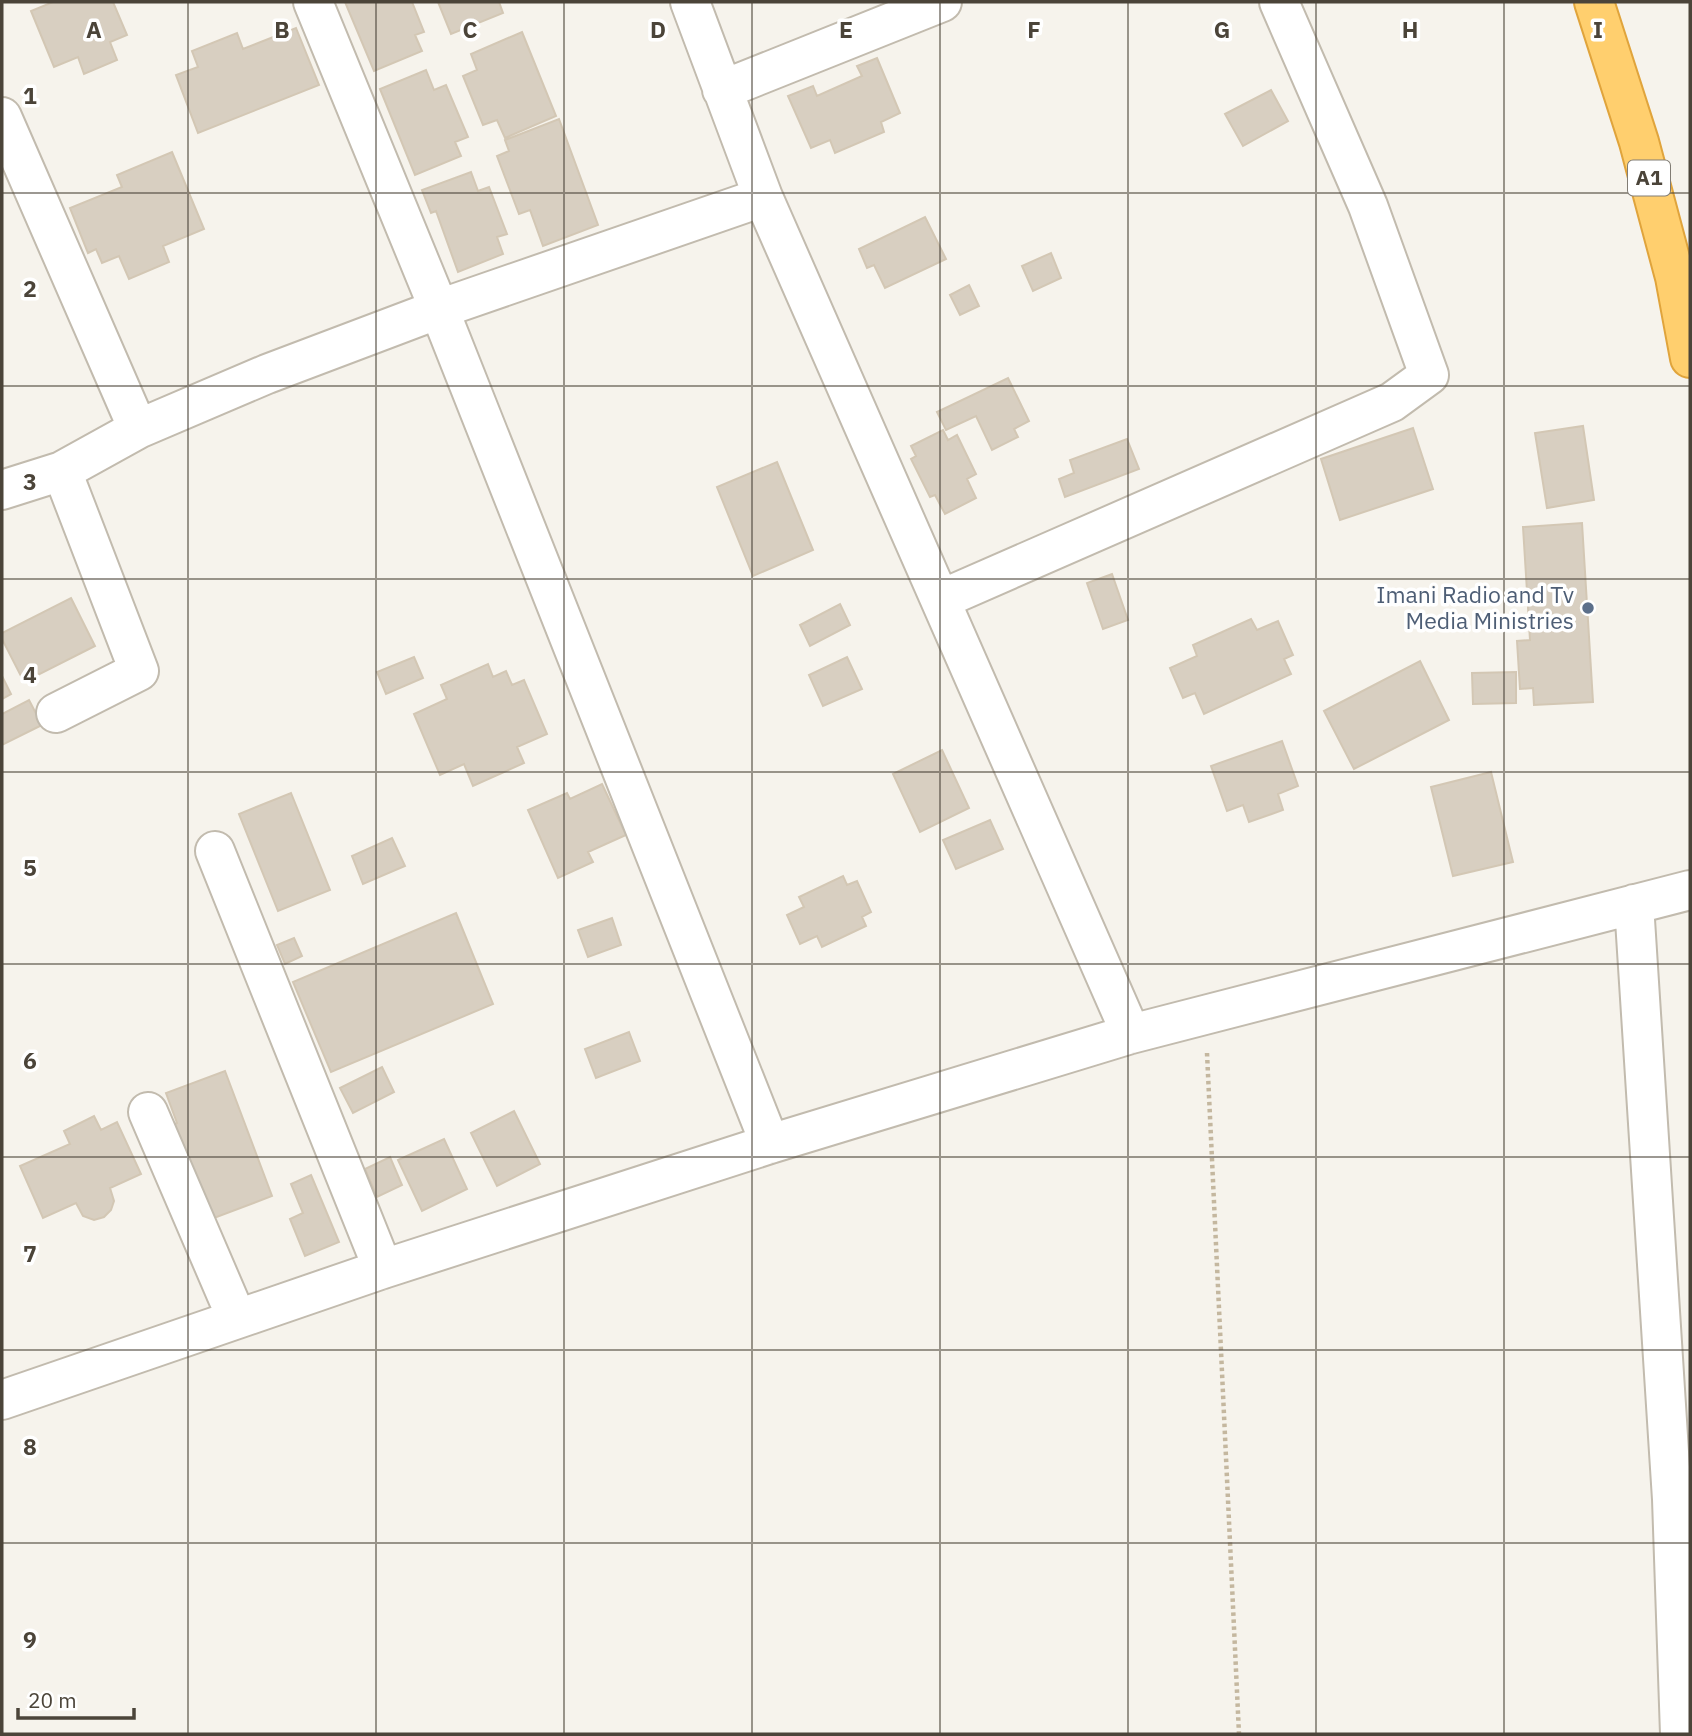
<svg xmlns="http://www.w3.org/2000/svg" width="1692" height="1736" font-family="'IBM Plex Sans',sans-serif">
<rect width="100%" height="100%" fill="#f6f3ec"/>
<path fill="#d8cfc1" stroke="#d3c7b4" stroke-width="2" d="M53 2H113L127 35 110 42 117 60 84 74 78 57 54 67 31 11Z
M345 2H412L424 32 415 35 422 51 374 71Z
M438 2H499L503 13 451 34Z
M296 28 319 85 198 133 176 75 198 67 192 51 237 33 243 49Z
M522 32 556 116 505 138 497 120 483 125 463 76 477 70 471 54Z
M877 58 900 113 881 122 884 132 835 153 830 140 811 148 788 96 813 86 817 96 862 76 857 66Z
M426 70 434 90 446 85 468 137 455 142 461 156 415 175 380 89Z
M1271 90 1288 121 1243 146 1225 114Z
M559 119 598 225 543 246 530 210 519 214 497 156 509 151 505 140Z
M172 152 204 229 163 246 169 262 129 279 119 256 102 263 96 249 88 253 70 208 122 187 117 175Z
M471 172 478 191 489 187 507 234 497 237 503 254 458 272 436 211 431 213 422 190Z
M925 217 946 259 885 288 874 265 867 268 859 249Z
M1051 253 1061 278 1033 291 1022 266Z
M969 285 979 306 960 315 950 295Z
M1008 378 1029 421 1014 429 1018 437 992 450 976 416 946 430 937 412Z
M1583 426 1594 500 1547 508 1535 433Z
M1413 428 1433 489 1340 520 1321 459Z
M943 430 948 440 957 435 976 474 967 479 976 498 945 514 935 495 930 497 911 459 916 456 911 446Z
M1127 439 1139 469 1065 497 1059 479 1074 473 1070 460Z
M777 462 813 550 753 576 717 487Z
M1582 523 1593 702 1534 705 1533 688 1520 689 1517 641 1530 640 1523 527Z
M1112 574 1128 620 1103 629 1087 583Z
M71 598 95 646 24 682 2 639V633Z
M840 604 850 625 810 646 800 625Z
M1251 619 1257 630 1278 621 1293 655 1284 659 1291 674 1204 714 1195 693 1183 698 1170 668 1197 656 1193 645Z
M414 657 423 678 386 694 377 672Z
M847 657 862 689 823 706 809 675Z
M1420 661 1449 720 1354 769 1324 711Z
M488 664 493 677 506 671 512 685 524 680 547 734 517 747 524 763 473 786 464 764 440 775 414 714 447 699 441 685Z
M1516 672V703L1473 704 1472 673Z
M2 676 11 694 2 699Z
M29 700 42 725 2 745V714Z
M1282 741 1298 786 1278 794 1283 810 1249 822 1243 805 1227 811 1211 766Z
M942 750 969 808 920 832 893 774Z
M1491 772 1513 862 1453 876 1431 787Z
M602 784 626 835 588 852 593 862 558 878 528 810 567 793 570 799Z
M291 793 330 890 278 911 239 814Z
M990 820 1003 849 956 869 943 840Z
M392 838 405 866 363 884 352 856Z
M843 876 847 885 857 881 871 912 862 917 866 926 822 947 817 936 800 944 787 915 804 907 799 897Z
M456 913 493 1004 331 1072 293 982Z
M612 918 621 945 588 957 578 930Z
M294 938 302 956 285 964 277 945Z
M629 1032 640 1061 596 1078 585 1049Z
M382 1067 394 1092 353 1113 340 1088Z
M225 1071 272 1196 214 1218 173 1125 177 1123 166 1093Z
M514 1111 540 1164 497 1186 471 1133Z
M94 1116 101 1130 117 1122 141 1174 110 1188 114 1201 111 1210 104 1217 94 1220 83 1216 76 1203 43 1218 20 1166 70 1144 64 1131Z
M444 1139 467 1189 422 1211 398 1160Z
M390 1157 402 1185 377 1197 365 1169Z
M311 1175 339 1242 305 1256 290 1219 303 1213 291 1184Z"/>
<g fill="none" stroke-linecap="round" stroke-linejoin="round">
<g stroke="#c2bbae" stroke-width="42">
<path id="minor" d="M313 2 439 309 770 1144
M690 2 763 197
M722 90 942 2
M2 117 138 429
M2 490 62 471 138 429 267 374 439 309 763 197 1131 1034
M942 599 1392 402 1429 375 1368 206 1279 2
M56 713 139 671 62 471
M215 851 383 1269
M1634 904 1672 1499 1680 1734
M148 1112 237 1319
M2 1400 383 1269 770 1144 1131 1034 1690 890"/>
</g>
<g stroke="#e0a43c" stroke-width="42">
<path id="highway" d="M1594 2 1639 142 1675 277 1690 358"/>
</g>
<path stroke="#c4b79f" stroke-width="4.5" stroke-dasharray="3.5 3.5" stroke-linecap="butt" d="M1207 1053 1239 1734"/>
<use href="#minor" stroke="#fff" stroke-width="38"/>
<use href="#highway" stroke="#ffcf6e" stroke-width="38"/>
</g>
<path fill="none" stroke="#4b4439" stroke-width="2" stroke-opacity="0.55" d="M188 2V1734M376 2V1734M564 2V1734M752 2V1734M940 2V1734M1128 2V1734M1316 2V1734M1504 2V1734M2 193H1690M2 386H1690M2 579H1690M2 772H1690M2 964H1690M2 1157H1690M2 1350H1690M2 1543H1690"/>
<circle fill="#5c6f8a" stroke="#fff" stroke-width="2.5" cx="1588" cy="608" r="7"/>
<g text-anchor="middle" stroke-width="7" stroke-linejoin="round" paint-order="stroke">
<rect fill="#fff" stroke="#817c74" stroke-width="2" x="1628" y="160.5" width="42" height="35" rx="5"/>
<g font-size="21" font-weight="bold" fill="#4b4439">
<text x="1649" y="185">A1</text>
</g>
<g font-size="23" fill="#4e5e75" stroke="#fff" text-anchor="end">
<text x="1574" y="603">Imani Radio and Tv<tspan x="1574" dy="26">Media Ministries</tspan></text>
</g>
</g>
<g font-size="23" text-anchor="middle" font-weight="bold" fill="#4b4439" stroke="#fff" stroke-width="7" stroke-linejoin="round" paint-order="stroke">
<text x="94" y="38">A</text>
<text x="282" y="38">B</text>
<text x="470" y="38">C</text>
<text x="658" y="38">D</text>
<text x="846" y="38">E</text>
<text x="1034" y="38">F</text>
<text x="1222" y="38">G</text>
<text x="1410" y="38">H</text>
<text x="1598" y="38">I</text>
<text x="30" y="104">1</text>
<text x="30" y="297">2</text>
<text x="30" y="490">3</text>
<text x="30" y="683">4</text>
<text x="30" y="876">5</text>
<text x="30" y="1069">6</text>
<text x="30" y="1262">7</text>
<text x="30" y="1455">8</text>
<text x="30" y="1648">9</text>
</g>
<rect width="1692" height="1736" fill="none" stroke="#4b4439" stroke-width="7"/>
<path d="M18 1708v10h116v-10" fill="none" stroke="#4b4439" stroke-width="3.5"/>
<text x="28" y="1708" font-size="21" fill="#4b4439" stroke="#ffffff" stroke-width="5" paint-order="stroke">20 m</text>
</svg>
